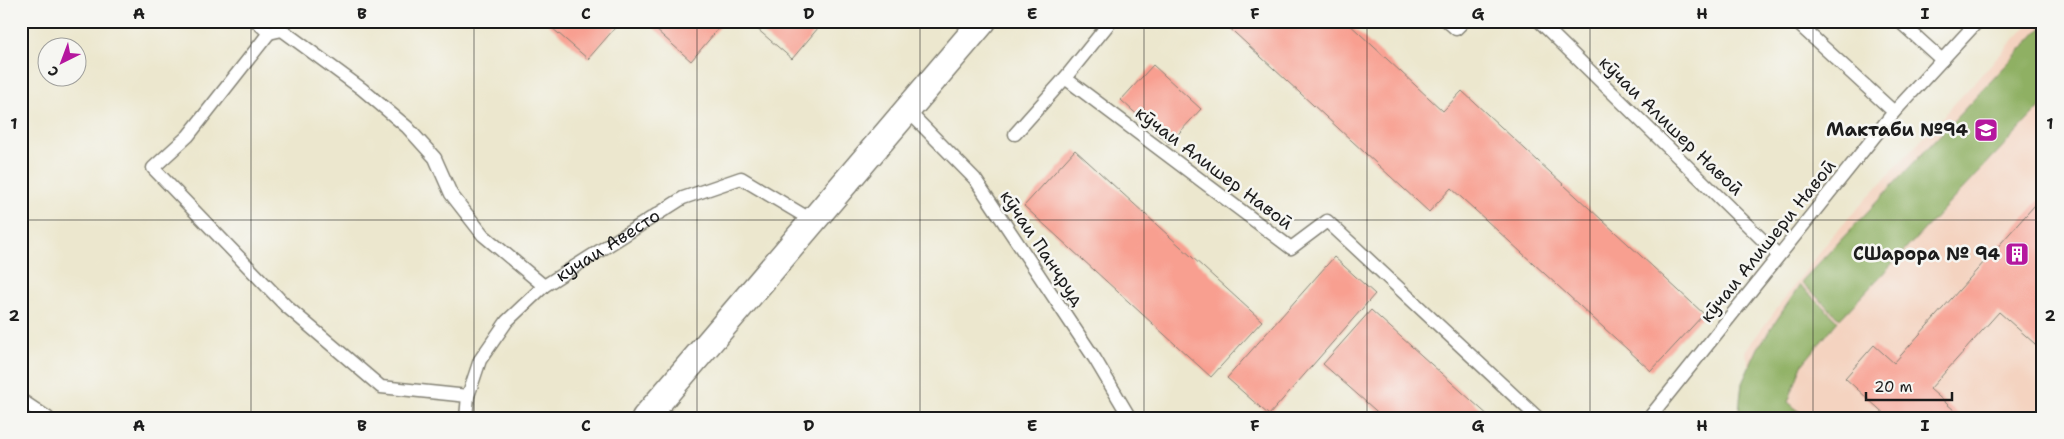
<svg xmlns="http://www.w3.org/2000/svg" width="2064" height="439" font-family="'Shantell Sans',sans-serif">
<rect width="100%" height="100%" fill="#f6f6f2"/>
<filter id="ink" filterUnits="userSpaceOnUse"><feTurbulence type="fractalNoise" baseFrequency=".02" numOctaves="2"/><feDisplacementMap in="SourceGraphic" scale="10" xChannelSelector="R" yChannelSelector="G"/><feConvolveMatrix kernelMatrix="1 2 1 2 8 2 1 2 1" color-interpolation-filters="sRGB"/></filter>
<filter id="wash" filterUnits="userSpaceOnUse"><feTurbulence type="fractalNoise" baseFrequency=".0096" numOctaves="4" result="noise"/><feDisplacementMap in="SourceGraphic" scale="20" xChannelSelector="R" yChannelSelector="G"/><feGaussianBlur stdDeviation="1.12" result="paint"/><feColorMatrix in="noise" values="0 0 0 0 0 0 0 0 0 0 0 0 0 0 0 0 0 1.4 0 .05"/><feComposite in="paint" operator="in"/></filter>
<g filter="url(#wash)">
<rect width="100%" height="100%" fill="#ece7ce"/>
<path fill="#f4d3c0" d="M2031 21H2043V418H1766L1745 351 1830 238Z
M21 396 51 412 60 418H21Z"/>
<path fill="#8fb063" stroke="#566640" d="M2043 26V104L1840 319 1801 282Z
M1800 285 1838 321 1802 365 1788 402 1807 418H1738L1742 383 1758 348Z"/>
<g id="blocks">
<path fill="#f89f90" d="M544 21H621L588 59Z
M646 21H725L691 61Z
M748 21H824L792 59Z
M1222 21H1346L1443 111 1462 91 1704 314 1651 371 1451 188 1429 212Z
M1153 65 1201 109 1169 144 1121 100Z
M1075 150 1262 321 1211 377 1024 206Z
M2043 196V351L1999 312 1930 389 1963 418H1889L1845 378 1874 345 1894 363Z
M1334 257 1375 294 1269 415 1227 378Z
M1371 310 1491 418H1384L1323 364Z"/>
</g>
</g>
<g filter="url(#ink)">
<use href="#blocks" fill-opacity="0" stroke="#848275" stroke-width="1"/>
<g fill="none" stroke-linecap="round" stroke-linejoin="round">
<g stroke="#848275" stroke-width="15">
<g id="lane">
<path d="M256 21 269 33 188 136 153 168 286 306 381 387 468 396"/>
<path d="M1447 21 1456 29 1464 21"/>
<path d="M1539 21 1778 255"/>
<path d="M1795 21 1894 112"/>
<path d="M1899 21 1942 60"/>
<path d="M269 33 282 30 362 89 407 127 435 158 451 194 483 235 544 286"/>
<path d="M1065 78 1291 248 1327 221 1538 418"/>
<path d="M908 111 975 179 1095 359 1130 418"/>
<path d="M1015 134 1065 78 1111 21"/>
<path d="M21 400 48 418"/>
<path id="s1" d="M466 418 468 396 480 360 507 321 544 286 683 198 741 178 813 221"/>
<path d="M1649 418 1894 112 1978 21"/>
</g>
</g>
<g stroke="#848275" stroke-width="29">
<path id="street" d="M645 418 983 21"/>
</g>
<use href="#lane" stroke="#fff" stroke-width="12"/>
<use href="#street" stroke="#fff" stroke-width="26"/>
</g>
</g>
<path fill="none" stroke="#1c1c1c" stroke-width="1" stroke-opacity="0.55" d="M251 21V418M474 21V418M697 21V418M920 21V418M1144 21V418M1367 21V418M1590 21V418M1813 21V418M21 220H2043"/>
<defs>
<g id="school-square" transform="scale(1.25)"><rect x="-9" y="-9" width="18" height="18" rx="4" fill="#b5179e" stroke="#f6f6f2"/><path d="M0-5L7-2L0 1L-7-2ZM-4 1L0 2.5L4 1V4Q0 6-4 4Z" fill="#fff"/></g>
<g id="building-square" transform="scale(1.25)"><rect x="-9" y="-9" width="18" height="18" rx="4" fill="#b5179e" stroke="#f6f6f2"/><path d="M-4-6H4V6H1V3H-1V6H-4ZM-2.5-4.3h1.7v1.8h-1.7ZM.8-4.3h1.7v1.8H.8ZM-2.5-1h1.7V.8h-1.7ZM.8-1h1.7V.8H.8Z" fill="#fff"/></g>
</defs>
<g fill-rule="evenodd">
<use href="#school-square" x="1986" y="130"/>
<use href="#building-square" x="2017" y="254"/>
</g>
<g text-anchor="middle" stroke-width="5" stroke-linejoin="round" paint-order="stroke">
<g font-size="18" fill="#1c1c1c" stroke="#f6f6f2">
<text transform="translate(1671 126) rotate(44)" y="6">кӯчаи Алишер Навоӣ</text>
<text transform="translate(1214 168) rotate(37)" y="6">кӯчаи Алишер Навоӣ</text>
<text transform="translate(1768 241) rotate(-51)" y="6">кӯчаи Алишери Навоӣ</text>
<text dy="6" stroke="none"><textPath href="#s1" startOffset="234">кӯчаи Авесто</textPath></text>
<text transform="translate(1042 248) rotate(56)" y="6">кӯчаи Панҷруд</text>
</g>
<g font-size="18" font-weight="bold" fill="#1c1c1c" stroke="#f6f6f2" text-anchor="end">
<text x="1968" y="136">Мактаби №94</text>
<text x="2000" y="260">СШарора № 94</text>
</g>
</g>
<rect width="2064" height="439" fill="none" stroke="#f6f6f2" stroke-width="55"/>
<g transform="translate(62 62) rotate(222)"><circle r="24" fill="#f6f6f2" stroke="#9f9f9c"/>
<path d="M0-4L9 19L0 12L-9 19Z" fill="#b5179e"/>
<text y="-8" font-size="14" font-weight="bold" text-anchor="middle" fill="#1c1c1c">С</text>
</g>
<path d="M1866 392v8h86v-8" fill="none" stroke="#1c1c1c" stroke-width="2.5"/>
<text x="1874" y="392" font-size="15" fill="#1c1c1c" stroke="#f6f6f2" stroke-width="4" paint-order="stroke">20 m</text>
<rect x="28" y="28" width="2008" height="384" fill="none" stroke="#1c1c1c" stroke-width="2"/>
<g font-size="16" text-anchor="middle" font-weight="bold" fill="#1c1c1c">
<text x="139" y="19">A</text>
<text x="362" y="19">B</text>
<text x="586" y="19">C</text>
<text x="809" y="19">D</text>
<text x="1032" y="19">E</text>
<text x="1255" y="19">F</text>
<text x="1478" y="19">G</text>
<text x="1702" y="19">H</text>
<text x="1925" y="19">I</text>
<text x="14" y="129">1</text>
<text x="2050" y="129">1</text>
<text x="14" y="321">2</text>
<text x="2050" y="321">2</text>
<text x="139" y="431">A</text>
<text x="362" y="431">B</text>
<text x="586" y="431">C</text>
<text x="809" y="431">D</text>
<text x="1032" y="431">E</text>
<text x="1255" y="431">F</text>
<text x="1478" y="431">G</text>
<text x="1702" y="431">H</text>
<text x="1925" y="431">I</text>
</g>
</svg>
